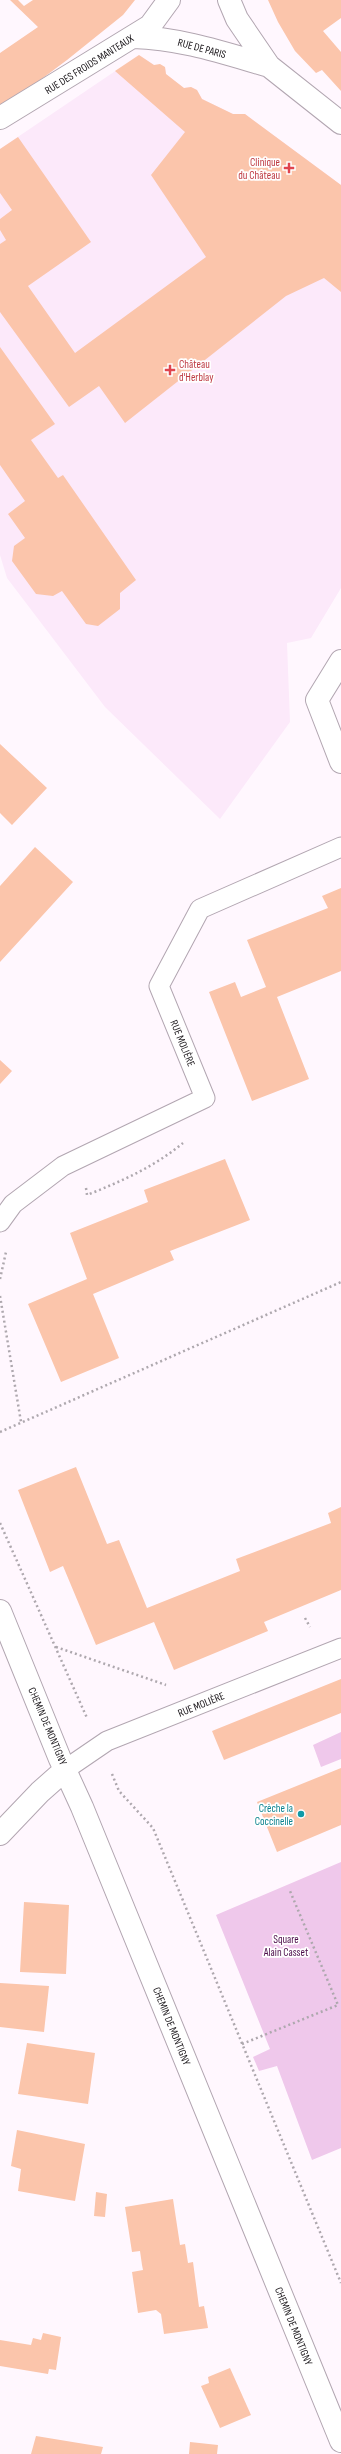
<svg xmlns="http://www.w3.org/2000/svg" width="341" height="2454" font-family="'Sofia Sans Condensed',sans-serif">
<rect width="100%" height="100%" fill="#fff7fe"/>
<path fill="#fce9fa" d="M139 55 154 65 165 67 166 74 184 88 191 87 197 90 202 99 233 114H245L341 185V588L311 638 287 643 290 722 220 819 105 707 7 578 0 555V149Z"/>
<path fill="#efc8eb" d="M341 1732V1759L321 1767 313 1745Z
M341 1862V2148L312 2160 277 2066 259 2071 253 2057 270 2049 216 1915Z"/>
<path fill="#fbc5ab" d="M10 0H18L24 6 33 0H135L123 15 67 60 0 110V53L38 27Z
M268 0H341V18L323 31 341 52V91L322 70 316 73 295 51 278 22Z
M139 55 154 65 160 64 165 67 166 74 184 88 191 87 197 90 202 99 233 114H245L341 185V292L324 278 286 296 125 423 99 386 69 407 0 312V244L6 240 0 230V219L12 210 0 193V149L18 137 91 242 28 286 75 353 206 257 151 175 185 132 115 71Z
M0 347 55 424 31 440 58 478 63 475 136 580 120 593V609L98 626 86 624 62 591 53 596 36 594 12 561 14 546 25 538 8 514 25 501 0 465Z
M0 744 47 788 12 825 0 813Z
M35 847 73 882 0 962V886Z
M341 888V971L277 997 309 1079 252 1101 209 992 235 982 241 997 266 987 247 940 328 908 322 896Z
M0 1060 12 1071 0 1084Z
M225 1159 250 1220 170 1251 174 1260 93 1294 119 1358 61 1382 28 1304 87 1279 70 1233 148 1202 144 1190Z
M76 1467 107 1544 119 1540 147 1608 240 1571 236 1559 331 1523 328 1513 341 1507V1590L264 1622 268 1631 174 1670 154 1622 96 1645 63 1566 50 1572 18 1490Z
M341 1679V1713L224 1760 212 1731Z
M341 1768V1825L277 1852 257 1802Z
M24 1902 69 1905 66 1974 20 1972Z
M0 1983 49 1986 44 2032 0 2027Z
M27 2043 95 2053 88 2104 18 2094Z
M17 2130 85 2144 75 2201 18 2191 21 2169 11 2166Z
M96 2192 107 2194 105 2217 94 2216Z
M173 2199 180 2245 185 2244 188 2263 193 2262 199 2307 204 2306 208 2328 164 2334 161 2314 156 2310 138 2313 132 2272 143 2270 142 2265 140 2251 132 2252 125 2207Z
M43 2333 61 2337 56 2370 49 2369 48 2374 0 2366V2340L31 2345 33 2338 41 2340Z
M230 2368 251 2415 220 2428 201 2386 209 2383 208 2377Z
M36 2436 103 2447 101 2454H31Z
M190 2442 218 2445 217 2454H189Z"/>
<g fill="none" stroke-linecap="round" stroke-linejoin="round">
<g stroke="#b2a6b1" stroke-width="21">
<path id="service" d="M0 1222 13 1204 63 1166 205 1098 159 986 200 909 341 847
M66 1769 107 1741 341 1648"/>
</g>
<g stroke="#b2a6b1" stroke-width="24">
<path id="minor" d="M341 661 317 700 341 762
M0 1611 60 1759 82 1807 341 2441
M0 1834 40 1792 66 1769"/>
</g>
<g stroke="#b2a6b1" stroke-width="24">
<path id="tertiary" d="M229 0 237 19 269 66 341 123
M133 37C180 38 224 53 269 66
M0 118 150 26 169 0"/>
</g>
<path stroke="#aea8ae" stroke-width="2.5" stroke-dasharray="2 3" stroke-linecap="butt" d="M86 1188 87 1195C122 1181 154 1167 183 1143
M0 1279 6 1252
M0 1296 21 1422
M0 1432 341 1282
M0 1523 87 1718
M305 1618 310 1627
M56 1647 166 1685
M112 1774 119 1791 153 1828 341 2283
M242 2044 338 2005 290 1891"/>
<use href="#service" stroke="#fff" stroke-width="19"/>
<use href="#minor" stroke="#fff" stroke-width="22"/>
<use href="#tertiary" stroke="#fff" stroke-width="22"/>
</g>
<g fill="#e0444e" stroke="#fff" stroke-width="1.5">
<path d="M287 162h4v4h4v4h-4v4h-4v-4h-4v-4h4z"/>
<path d="M168 364h4v4h4v4h-4v4h-4v-4h-4v-4h4z"/>
</g>
<circle fill="#0f9aa8" stroke="#fff" stroke-width="1.5" cx="301" cy="1814" r="4"/>
<g text-anchor="middle" stroke-width="3.5" stroke-linejoin="round" paint-order="stroke">
<g font-size="11" fill="#191519" stroke="#fff">
<text transform="translate(202 48) rotate(15)" y="4">RUE DE PARIS</text>
<text transform="translate(89 64) rotate(-32)" y="4">RUE DES FROIDS MANTEAUX</text>
<text transform="translate(183 1043) rotate(68)" y="4">RUE MOLIÈRE</text>
<text transform="translate(201 1704) rotate(-22)" y="4">RUE MOLIÈRE</text>
<text transform="translate(48 1726) rotate(67)" y="4">CHEMIN DE MONTIGNY</text>
<text transform="translate(172 2026) rotate(68)" y="4">CHEMIN DE MONTIGNY</text>
<text transform="translate(294 2326) rotate(68)" y="4">CHEMIN DE MONTIGNY</text>
</g>
<g font-size="11" fill="#be3a42" stroke="#fff" text-anchor="end">
<text x="280" y="166">Clinique<tspan x="280" dy="13">du Château</tspan></text>
<text x="179" y="368" text-anchor="start">Château<tspan x="179" dy="13">d'Herblay</tspan></text>
</g>
<g font-size="11" fill="#0d838f" stroke="#fff" text-anchor="end">
<text x="293" y="1812">Crèche la<tspan x="293" dy="13">Coccinelle</tspan></text>
</g>
<g font-size="11" fill="#4c0d4a" stroke="#fff">
<text x="286" y="1943">Square<tspan x="286" dy="13">Alain Casset</tspan></text>
</g>
</g>
</svg>
